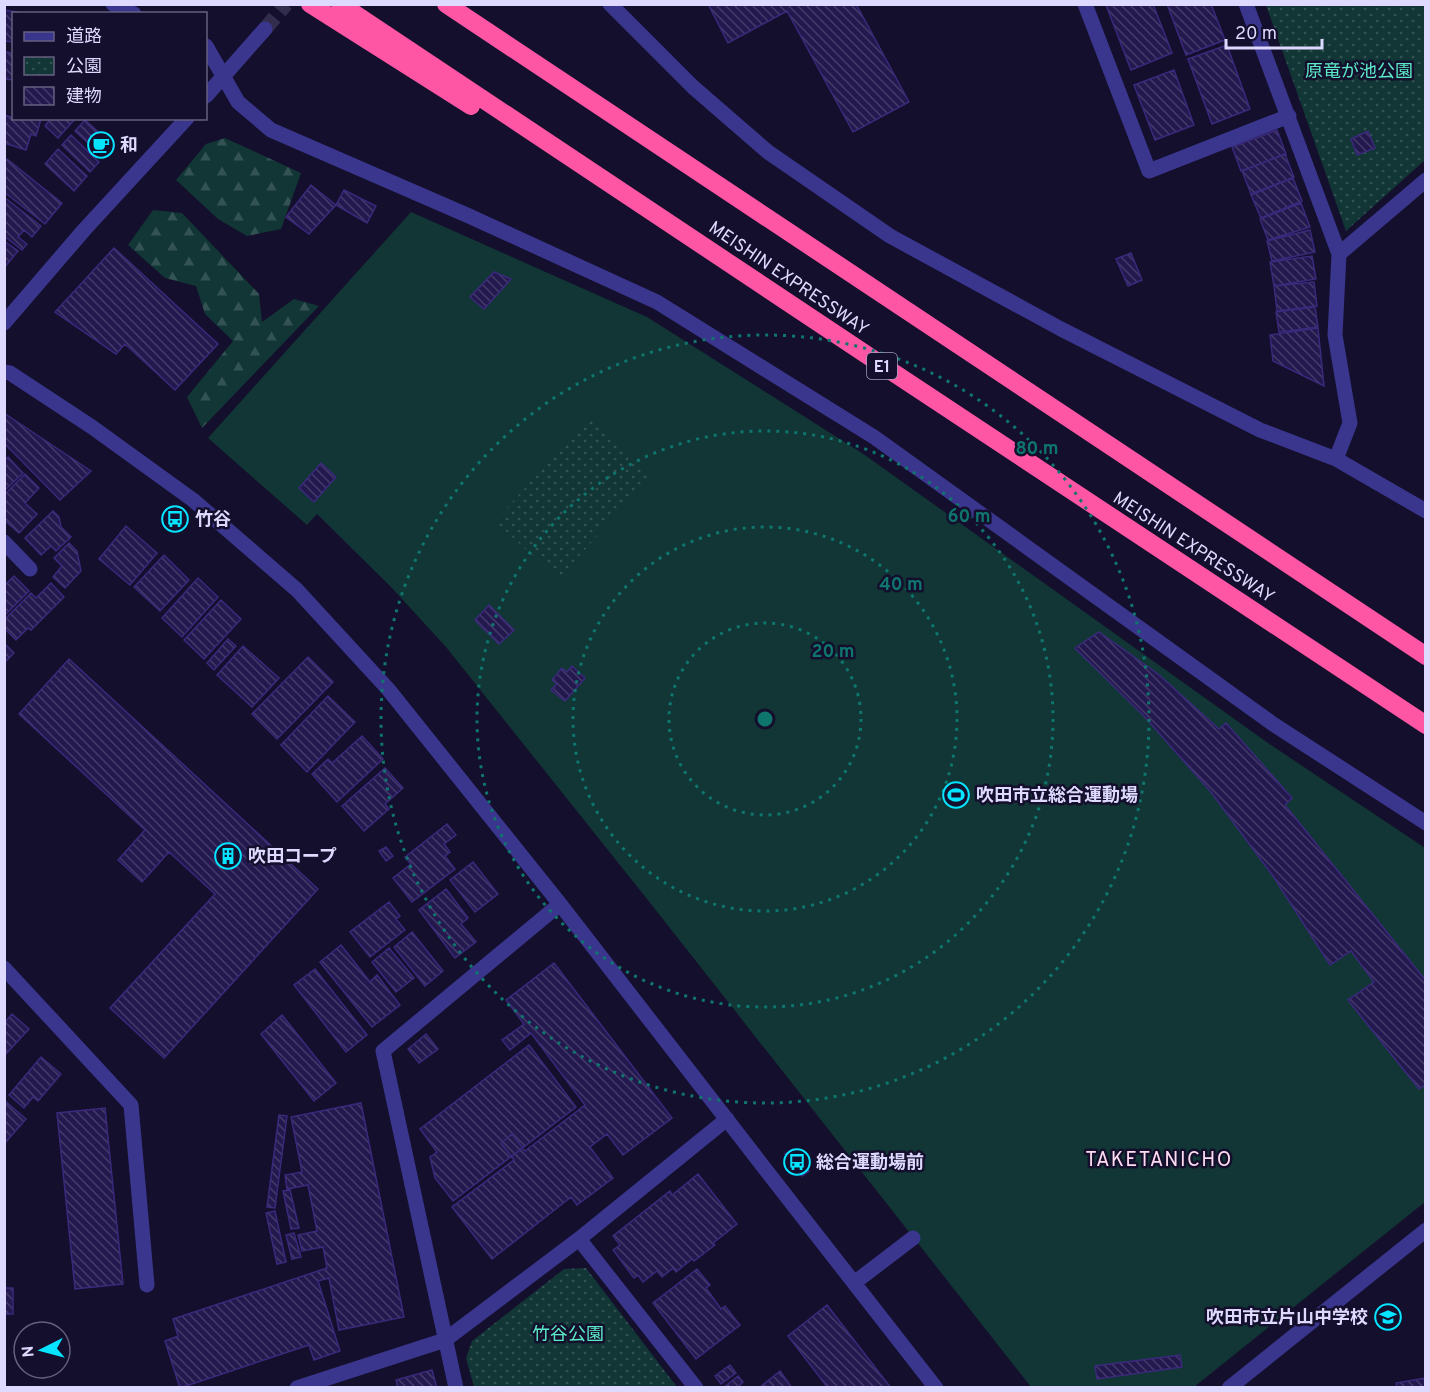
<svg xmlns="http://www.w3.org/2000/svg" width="1430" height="1392" font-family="Overpass,'Noto Sans JP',sans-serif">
<defs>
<pattern id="forest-firs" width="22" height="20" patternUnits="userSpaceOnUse" patternTransform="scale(1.5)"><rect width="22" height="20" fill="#113635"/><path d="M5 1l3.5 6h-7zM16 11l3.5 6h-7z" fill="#335253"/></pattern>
<pattern id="park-dots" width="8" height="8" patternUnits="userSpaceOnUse" patternTransform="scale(1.5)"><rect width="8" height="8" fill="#113635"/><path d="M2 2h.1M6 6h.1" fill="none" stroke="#335253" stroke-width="1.8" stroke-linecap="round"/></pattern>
<pattern id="building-back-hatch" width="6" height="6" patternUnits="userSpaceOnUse" patternTransform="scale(1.5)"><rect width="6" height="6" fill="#24194e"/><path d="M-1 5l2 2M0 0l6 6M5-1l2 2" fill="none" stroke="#433a69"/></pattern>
</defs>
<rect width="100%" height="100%" fill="#140f2c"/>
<path fill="#113635" d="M411 212 647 317 862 453 1268 743 1425 848V1202L1194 1387H1031L651 904 446 647 391 587 317 514 307 525 208 438Z"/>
<path fill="url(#forest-firs)" d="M225 138 301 173 281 229 247 236 218 219 176 180 206 144Z
M153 210 182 213 259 294 262 322 294 299 319 306 202 428 187 397 233 341 205 314 196 286 165 278 128 245Z"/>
<path fill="url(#park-dots)" d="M1266 5H1425V160L1346 231Z
M589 418 651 477 558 579 495 521Z
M586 1268 677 1387H474L466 1358 472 1341 564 1269Z"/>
<path fill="url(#building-back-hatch)" stroke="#3a297c" stroke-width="1.5" d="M708 4H856L909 102 853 132 787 11 728 43Z
M1108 4H1153L1172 53 1131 70 1106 5Z
M1167 4H1211L1225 40 1186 55Z
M4 10 30 14H14V42L4 41Z
M1227 45 1250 109 1212 124 1188 59Z
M4 52 14 53V80L4 79Z
M1174 70 1194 125 1155 140 1134 85Z
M4 115 18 119H41L36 136 31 134 26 150 4 143Z
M51 118H76L58 138 45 126Z
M85 120 114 146 104 158 75 131Z
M1277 130 1286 154 1241 171 1232 147Z
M1368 131 1375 148 1357 155 1351 139Z
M71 135 99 162 90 172 62 145Z
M58 149 87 176 74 191 45 164Z
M1285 154 1294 177 1251 194 1242 171Z
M7 159 62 203 45 224 4 192V162Z
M1293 178 1302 201 1261 218 1251 195Z
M311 185 336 205 309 234 286 217Z
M344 190 376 206 367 223 336 205Z
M4 197 41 226 32 237 24 230 18 237 27 244 22 250 4 236Z
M1301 203 1310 227 1268 240 1260 219Z
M1310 230 1315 252 1272 261 1267 241Z
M4 241 18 251 4 268Z
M114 248 218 344 175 390 125 344 116 354 55 312Z
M1131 253 1142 280 1128 286 1116 259Z
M1312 256 1316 279 1274 286 1270 262Z
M494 272 511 279 484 309 470 297Z
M1314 282 1317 306 1277 311 1274 286Z
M1315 307 1318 327 1279 332 1276 312Z
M1318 328 1324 386 1273 361 1270 335Z
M4 413 91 471 60 500 4 443Z
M8 457 23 473 4 491V461Z
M321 463 336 477 314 502 299 488Z
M25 474 39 488 25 503 37 514 19 533 4 520V495Z
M169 510 187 524 182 529 165 516Z
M53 511 59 517 61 527 71 537 56 551 51 546 41 555 25 538Z
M126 526 157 553 130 585 99 559Z
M69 543 77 551 81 571 65 588 53 577 62 566 54 558Z
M164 555 189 580 160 611 134 587Z
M14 576 29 591 4 616V586Z
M198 578 218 597 182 637 162 618Z
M51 583 64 597 31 630 28 628 16 640 4 628V620L31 593 36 598Z
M221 600 241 619 204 659 184 640Z
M489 605 514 630 499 644 475 620Z
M1099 632 1158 674 1219 729 1226 723 1292 798 1285 805 1426 981V1084L1419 1089 1348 1000 1374 982 1351 951 1330 965 1273 876 1211 792 1143 715 1075 648Z
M228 639 236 646 214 670 207 663Z
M4 643 14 653 4 663Z
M243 646 279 678 252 707 217 675Z
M308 657 333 682 277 739 252 714Z
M69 659 318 889 164 1058 110 1008 215 894 169 852 142 882 118 860 145 830 19 714Z
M572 666 585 678 565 701 551 690 557 684 552 680 562 668 567 672Z
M328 696 355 722 307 772 281 745Z
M362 736 383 759 337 802 312 774 328 759 332 763Z
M385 768 403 788 385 804 389 809 364 831 342 806Z
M447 824 456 835 444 844 450 852 445 856 455 869 412 902 393 878 411 864 405 857Z
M386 847 393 856 386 861 379 851Z
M473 862 498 894 475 912 450 880Z
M446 889 468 918 461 924 476 942 455 958 419 910Z
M389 902 400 916 396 919 405 930 370 957 350 932Z
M412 932 443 971 425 986 394 947Z
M341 945 370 982 377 975 400 1005 372 1027 320 962Z
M389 948 414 978 396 992 372 962Z
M554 963 672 1118 623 1155 607 1134 590 1147 613 1178 577 1205 571 1197 492 1259 452 1207 514 1160 501 1143 512 1134 525 1151 585 1105 531 1033 510 1050 502 1040 524 1024 506 1000Z
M315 969 367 1035 346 1052 294 985Z
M12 1014 29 1029 4 1056V1020L6 1021Z
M282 1015 336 1083 314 1101 261 1034Z
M426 1034 438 1049 419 1063 408 1049Z
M529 1045 576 1107 453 1201 435 1178 430 1157 437 1152 420 1129Z
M41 1057 61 1074 38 1101 33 1097 24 1108 9 1095Z
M4 1100 26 1119 5 1143H4Z
M361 1103 404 1317 339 1330 329 1278 318 1281 340 1351 314 1360 309 1345 180 1388 165 1341 178 1336 173 1319 327 1268 323 1247 302 1251 298 1235 317 1231 308 1185 287 1189 285 1175 302 1172 291 1117Z
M105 1108 123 1284 75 1289 57 1113Z
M279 1115 287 1116 275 1208 267 1207Z
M793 1149 809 1171 802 1176 785 1154Z
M698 1174 737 1224 713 1243 715 1245 694 1261 692 1259 676 1272 673 1268 662 1277 657 1271 643 1282 638 1275 634 1278 613 1250 620 1245 613 1236 670 1191 672 1195Z
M290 1190 299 1228 291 1229 283 1191Z
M275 1211 286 1262 277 1264 266 1213Z
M294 1233 301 1257 292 1259 286 1235Z
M697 1269 710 1285 706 1288 721 1309 725 1306 740 1325 696 1359 653 1303Z
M4 1288H13V1314H4Z
M827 1305 891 1388H828L788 1336Z
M1180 1355 1182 1367 1097 1379 1095 1366Z
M730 1365 736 1373 721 1384 715 1376Z
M432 1370 437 1388H398L396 1380Z
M780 1371 792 1388H759Z
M738 1376 743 1382 737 1388H723Z
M1426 1378V1388H1397L1396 1383Z"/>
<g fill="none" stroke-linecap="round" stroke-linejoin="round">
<path stroke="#322d4c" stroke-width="15" stroke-dasharray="15 8" stroke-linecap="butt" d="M265 29 286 4"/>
<path stroke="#3a368e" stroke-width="15" d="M113 4 134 14
M610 4 693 87 768 152 890 236 1061 329 1260 430 1336 459 1426 511
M1085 4 1149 171 1289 116
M1246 4 1339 254
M206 46 238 102 271 130 469 216 657 302 874 437 1273 724 1426 823
M206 96 265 29
M4 323 84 230 187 118
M4 372 10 373 92 427 193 500 297 590 388 689 560 904 769 1174 936 1388
M1336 459 1350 423 1335 335 1339 254 1426 180
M4 542 30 569
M4 968 131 1105 147 1285
M579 1239 696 1388
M854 1283 913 1238
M297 1388 445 1340 579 1239 727 1119
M456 1388 383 1051 560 904
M1229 1388 1426 1230"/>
<path stroke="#ff55a5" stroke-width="18" d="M310 4 471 106
M340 4 891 371 1426 725
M446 4 1426 656"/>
</g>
<g fill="none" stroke="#0f766e" stroke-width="3" stroke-dasharray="3 6">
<circle cx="765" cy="719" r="96"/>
<circle cx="765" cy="719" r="192"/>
<circle cx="765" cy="719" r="288"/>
<circle cx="765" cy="719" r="384"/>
</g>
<defs>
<g id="cafe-ring" transform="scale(1.35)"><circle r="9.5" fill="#140f2c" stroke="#06e4ff" stroke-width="1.5"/><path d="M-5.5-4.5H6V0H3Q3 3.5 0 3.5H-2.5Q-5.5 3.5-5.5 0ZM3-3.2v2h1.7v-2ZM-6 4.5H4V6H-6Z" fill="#06e4ff"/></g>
<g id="bus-ring" transform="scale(1.35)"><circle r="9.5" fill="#140f2c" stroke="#06e4ff" stroke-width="1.5"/><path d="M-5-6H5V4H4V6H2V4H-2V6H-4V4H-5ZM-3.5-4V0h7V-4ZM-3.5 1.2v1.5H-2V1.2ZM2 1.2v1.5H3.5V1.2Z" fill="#06e4ff"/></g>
<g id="stadium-ring" transform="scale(1.35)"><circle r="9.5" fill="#140f2c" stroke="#06e4ff" stroke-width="1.5"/><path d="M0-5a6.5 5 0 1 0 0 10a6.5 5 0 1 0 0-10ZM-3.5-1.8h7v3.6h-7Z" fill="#06e4ff"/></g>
<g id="building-ring" transform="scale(1.35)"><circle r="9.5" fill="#140f2c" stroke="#06e4ff" stroke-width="1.5"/><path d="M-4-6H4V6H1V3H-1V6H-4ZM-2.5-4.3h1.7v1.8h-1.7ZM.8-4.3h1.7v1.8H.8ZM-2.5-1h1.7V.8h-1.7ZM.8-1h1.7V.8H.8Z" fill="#06e4ff"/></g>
<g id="school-ring" transform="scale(1.35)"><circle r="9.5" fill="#140f2c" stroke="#06e4ff" stroke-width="1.5"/><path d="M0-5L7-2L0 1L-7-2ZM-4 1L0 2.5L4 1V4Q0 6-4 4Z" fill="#06e4ff"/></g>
</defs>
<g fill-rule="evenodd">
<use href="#cafe-ring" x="101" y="145"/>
<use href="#bus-ring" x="175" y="519"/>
<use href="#stadium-ring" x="956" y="795"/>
<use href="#building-ring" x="228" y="856"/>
<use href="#bus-ring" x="797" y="1162"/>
<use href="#school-ring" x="1388" y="1317"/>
</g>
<g text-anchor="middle" stroke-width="5" stroke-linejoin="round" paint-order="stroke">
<rect fill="#140f2c" stroke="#a19dc0" stroke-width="1.5" x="867" y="353" width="30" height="26" rx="4.5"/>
<g font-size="16" font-weight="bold" fill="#dedaff">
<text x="882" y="372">E1</text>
</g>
<g font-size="18" fill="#5beac7" stroke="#140f2c">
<text x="1359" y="77">原竜が池公園</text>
<text x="568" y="1340">竹谷公園</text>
</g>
<g font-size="18" font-weight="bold" fill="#dedaff" stroke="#140f2c" text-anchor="start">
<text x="120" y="151">和</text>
<text x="195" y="525">竹谷</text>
<text x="976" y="801">吹田市立総合運動場</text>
<text x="248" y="862">吹田コープ</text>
<text x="816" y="1168">総合運動場前</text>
<text x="1368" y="1323" text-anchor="end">吹田市立片山中学校</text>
</g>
<g font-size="18" fill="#dedaff" stroke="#140f2c">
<text transform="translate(789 278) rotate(34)" y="6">MEISHIN EXPRESSWAY</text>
<text transform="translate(1194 547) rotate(33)" y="6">MEISHIN EXPRESSWAY</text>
</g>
<g font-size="20" letter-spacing="1.5" fill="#ffdcf2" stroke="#140f2c">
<text x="1159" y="1166">TAKETANICHO</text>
</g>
</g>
<circle cx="765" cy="719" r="9" fill="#0f766e" stroke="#140f2c" stroke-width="3"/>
<g font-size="18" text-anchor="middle" font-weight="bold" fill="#0f766e" stroke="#140f2c" stroke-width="5" stroke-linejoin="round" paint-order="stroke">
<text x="1037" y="454">80 m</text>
<text x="969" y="522">60 m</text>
<text x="901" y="590">40 m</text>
<text x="833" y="657">20 m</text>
</g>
<rect width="1430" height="1392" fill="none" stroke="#dedaff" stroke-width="12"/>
<rect x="12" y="12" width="195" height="108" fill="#140f2c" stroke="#656080" stroke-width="1.5"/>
<rect x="24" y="32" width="30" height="9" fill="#3a368e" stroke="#656080" stroke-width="1.5"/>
<text x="66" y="42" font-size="18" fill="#dedaff">道路</text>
<rect x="24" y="57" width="30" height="18" fill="url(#park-dots)" stroke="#656080" stroke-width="1.5"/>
<text x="66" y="72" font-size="18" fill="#dedaff">公園</text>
<rect x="24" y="87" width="30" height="18" fill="url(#building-back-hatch)" stroke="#656080" stroke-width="1.5"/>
<text x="66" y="102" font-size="18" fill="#dedaff">建物</text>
<g transform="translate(42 1350) rotate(264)"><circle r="28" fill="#140f2c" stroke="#656080" stroke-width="1.5"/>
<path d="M0-4.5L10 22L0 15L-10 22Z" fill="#06e4ff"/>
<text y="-9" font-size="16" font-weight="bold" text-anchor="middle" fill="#dedaff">N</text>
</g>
<path d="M1226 39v9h96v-9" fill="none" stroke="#dedaff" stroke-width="3"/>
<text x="1235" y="39" font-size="18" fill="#dedaff" stroke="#140f2c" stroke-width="4.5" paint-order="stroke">20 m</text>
</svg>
